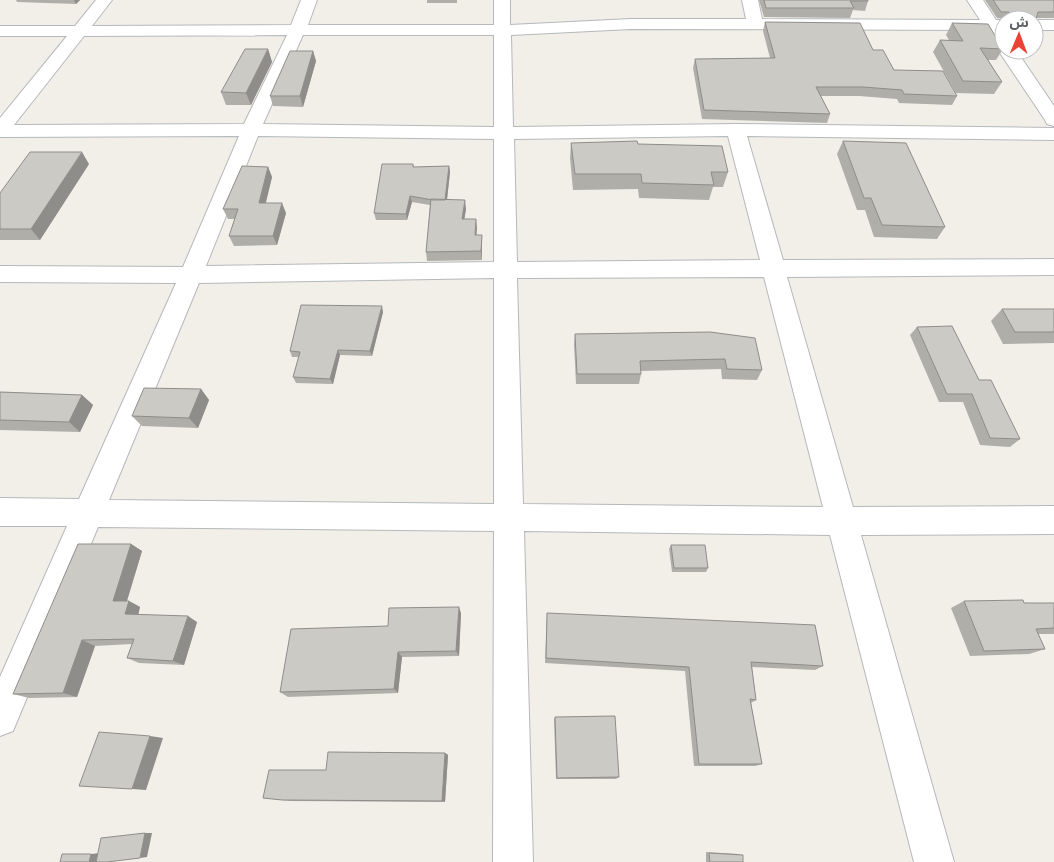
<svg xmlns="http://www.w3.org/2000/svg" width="1054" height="862" font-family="'Noto Sans','Noto Sans Arabic',sans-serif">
<rect width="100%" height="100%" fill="#f1efe8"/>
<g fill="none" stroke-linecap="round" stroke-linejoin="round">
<g stroke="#b5b8bc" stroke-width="2">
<path id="minor" d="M96 0H112L92 26 291 25 301 0H317L308 25H494V0H510V25L631 19H746L742 0H758L762 19 980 20 967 0H983L996 20H1004V41H993L986 30 631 29 511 35 513 127 736 124 1054 128V140L747 136 783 260 1054 259V275L787 277 853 507 1054 506V534L861 535 954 862H914L830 535 524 531 533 862H493L494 531 98 527 13 731 0 736V677L67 526H0V498L79 499 176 283 0 282V266L183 267 239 136 0 137V118L67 36H0V26H75ZM287 35 244 124 14 125 84 36ZM303 35H494V127L263 124ZM258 136 494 139V262L206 266ZM728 136 760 260 517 262 514 139ZM764 277 823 507 523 504 517 278ZM494 278V504L109 500 199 283Z
M1034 20H1054V30H1034Z
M1001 46H1004V50H1016L1054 106V126L1047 124 1045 120 998 50Z"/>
</g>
<use href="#minor" fill="#fff" fill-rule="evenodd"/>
</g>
<path fill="#afaea9" d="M16 0H80L76 4 17 2Z
M427 0H457V3H427Z
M759 0H868V1L865 11 853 10 850 18 764 17Z
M985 0H1054V18H1036L1034 22V20H1005V19L997 18Z
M765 22 873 50 894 70 957 96 952 105 899 103 897 99 859 96H821L830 114 827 123 702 119 693 68 695 59 770 58 763 31Z
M952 23 1003 49 996 60H988L1002 82 994 94 956 93 933 52 940 40H949L946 35Z
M268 49 272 62 251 105H226L221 92Z
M313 51 316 61 303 107 273 106 270 96Z
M843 141 945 227 937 239 874 237 865 210H857L837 154Z
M571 143 638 144 728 172 723 187H713L709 200 639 198 638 189 573 190 570 158Z
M89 164 40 240H0V193Z
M413 164 414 167 449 166 450 172 447 200 466 209 464 219H476V235H482V260L427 261 426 252 430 205 412 202 407 220H376L374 213Z
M268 167 272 177 266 203 286 213 277 245 234 246 229 236 235 219H228L223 209Z
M1002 309H1054V343L1003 344 991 321Z
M383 312 372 356 340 355 333 384 296 383 293 377 299 357H292L290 351Z
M917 327 979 380 1020 439 1010 447 980 445 963 402H939L910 335Z
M710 332 762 370 757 380 722 379 721 369 641 371V374L639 384H576L574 344 575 334Z
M201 389 209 400 198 428 142 426 132 416Z
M0 392 82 395 93 405 80 432 0 430Z
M131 544 142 551 127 601H129L140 607 138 614 197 622 184 665 139 663 127 658 132 644 95 646 77 697 29 698 13 694Z
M671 545 708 568 706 572H672L669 549Z
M964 601 1024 603H1054V634H1038L1045 649 1029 654 970 656 951 608Z
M461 613 459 656 402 657 398 693 288 697 280 692Z
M547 613 823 666 815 670 752 667 756 700 751 703 762 764 755 766H694L685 671 545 663Z
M555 717 619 777 616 779H556L554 720Z
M445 753 448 755 445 802 291 801 263 798 326 770Z
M706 852 739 854 743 862H706Z"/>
<path fill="#8f8d8a" d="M74 0H80L76 4Z
M268 49 272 62 251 105 246 93Z
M313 51 316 61 303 107 300 96Z
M82 152 89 164 40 240 31 229Z
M449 166 450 172 446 208 445 202Z
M268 167 272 177 263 213 259 203Z
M410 196 412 202 407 220 406 214Z
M465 200 466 209 463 228 462 219Z
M282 203 286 213 277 245 273 236Z
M476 219 477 228 476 244 475 235Z
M482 235V260L481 251Z
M382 306 383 312 372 356 370 351Z
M338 350 340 355 333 384 330 379Z
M201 389 209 400 198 428 189 418Z
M82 395 93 405 80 432 69 422Z
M131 544 142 551 125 607 113 601Z
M129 601 140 607 137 620 125 614Z
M459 607 461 613 459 656 456 651Z
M188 616 197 622 184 665 173 661Z
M82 640 95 646 77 697 63 693Z
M398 652 402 657 398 693 394 689Z
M150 736 163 738 146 790 132 789Z
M445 753 448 755 445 802 442 801Z
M145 833H152L147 857 140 858Z
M100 853 97 862H89L91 854Z"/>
<path fill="#cccac5" stroke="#8f8d8a" d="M764 0H868V1H850L854 8H766Z
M993 0H1054V12H1038L1036 19 1010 18 1009 12H1001Z
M765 22 860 23 873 50H883L894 70 943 71 957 96 904 94 902 90 863 87H816L830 114 704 110 695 59 775 58Z
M952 23 988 24 1003 49 980 48 1002 82 963 81 940 40 963 41Z
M245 49H268L246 93 221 92Z
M290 51H313L300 96H270Z
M637 141 638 144 722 146 728 172H711L714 185 642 183 641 174H575L571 143Z
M843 141 906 143 945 227 882 225 871 198H864Z
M30 152H82L31 229H0V193Z
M382 164H413V167L449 166 445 200H433L410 196 406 214 374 213Z
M242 166 268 167 259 203H282L273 236H229L238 209H223Z
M431 199 465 200 462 219H476L475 235H482L481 251 426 252Z
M301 305 382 306 370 351 338 350 330 379 293 377 300 352 290 351Z
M1002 309H1054V332H1015Z
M952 326 979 380H991L1020 439 990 438 972 394H947L917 327Z
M710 332 755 338 762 370 727 369 725 359 640 361 641 374H577L575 334Z
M144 388 201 389 189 418 132 416Z
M0 392 82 395 69 422 0 420Z
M78 544H131L113 601H129L125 614 188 616 173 661 127 658 134 639 82 640 63 693 13 694Z
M671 545H705L708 568H674Z
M1023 600 1024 603H1054V628L1036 629 1045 649 984 651 964 601Z
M459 607 456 651 398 652 394 689 280 692 291 629 388 626 389 608Z
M547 613 815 625 823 666 751 662 756 700 750 699 762 764H699L689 667 546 658Z
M615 716 619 777 557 778 555 717Z
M99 732 150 736 132 789 79 786Z
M328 752 445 753 442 801 282 800 263 798 269 770H326Z
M145 833 140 858 107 862H96L101 838Z
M709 853 743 855V862H710Z
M62 854H91L89 862H60Z"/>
<g transform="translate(1019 35) rotate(1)"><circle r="24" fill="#ffffff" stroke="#bfc1c3"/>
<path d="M0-4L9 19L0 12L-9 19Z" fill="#ea4335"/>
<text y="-8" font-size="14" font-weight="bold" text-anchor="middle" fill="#5f6368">ش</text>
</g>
</svg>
